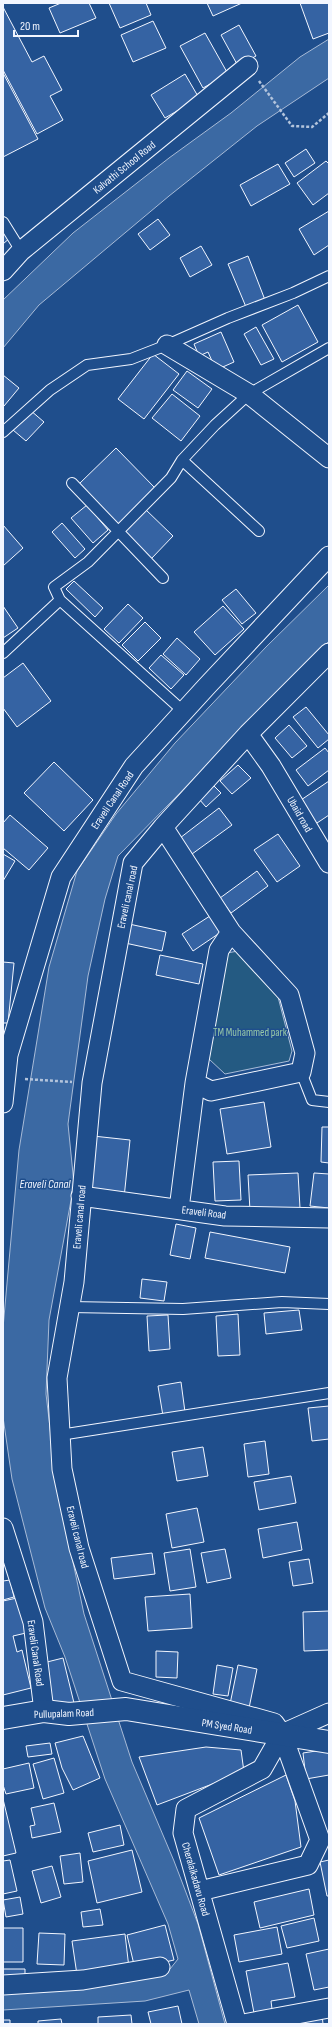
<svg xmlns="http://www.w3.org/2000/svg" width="332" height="2027" font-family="'Sofia Sans Condensed',sans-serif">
<rect width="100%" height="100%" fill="#1f4e8c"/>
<path fill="#245a82" stroke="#a8bbd7" d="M238 951 277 993 292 1051 289 1061 225 1074 209 1059 227 953Z"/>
<path fill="#3b69a3" stroke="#a8bbd7" d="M329 39V78L257 126 169 196 39 305 3 348V300L73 233 169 158 231 113 300 57Z
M329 585V641L118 856 105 899 88 976 68 1124 74 1184 49 1320 46 1394 57 1487 84 1614 132 1762 174 1861 198 1924 225 2024H199L189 1990 145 2001 3 2010V1989L71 1984 170 1969 178 1959 168 1924 105 1779 65 1657 45 1608 12 1479 3 1417V1328L19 1150 49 967 77 871 116 814 175 743 266 647Z"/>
<path fill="#3563a3" stroke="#f2f6ff" d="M61 3H89L96 18 60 33 49 8Z
M109 3H146L151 15 120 28Z
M207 3H242L213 16Z
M300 3H329V33L313 39Z
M3 7 32 62 44 56 62 90 50 96 63 120 37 134 3 70Z
M153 21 166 48 133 62 121 35Z
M239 25 256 56 238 66 221 35Z
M205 33 228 74 203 88 180 46Z
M3 73 38 139 3 157Z
M185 74 199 98 165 118 151 95Z
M306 149 315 163 294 177 285 163Z
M326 161 329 164V193L313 205 297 183Z
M278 164 290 184 251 206 240 185Z
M329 211V245L314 255 299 229Z
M158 219 170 235 150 250 138 234Z
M3 230 11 237 3 244Z
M201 246 212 265 190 277 180 258Z
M248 256 265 300 246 307 228 264Z
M298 305 318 342 282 362 262 325Z
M256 327 274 359 261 365 244 334Z
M221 332 234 362 216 370 208 352 199 356 194 344Z
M153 354 179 374 144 419 118 399Z
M187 371 212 389 198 408 173 390Z
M3 375 19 388 4 406 3 405Z
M172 394 200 416 181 441 152 418Z
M30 410 44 422 26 441 13 430Z
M116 448 155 488 118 524 79 484Z
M87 505 108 530 93 543 71 518Z
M144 508 173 536 151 559 122 530Z
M62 523 85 549 75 558 52 532Z
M3 525 23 548 3 566Z
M74 581 103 608 95 617 66 589Z
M236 589 256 613 242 624 222 600Z
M128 604 143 618 119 643 104 629Z
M3 606 18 628 3 638Z
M223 606 244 629 215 655 194 632Z
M145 622 161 638 138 661 122 645Z
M177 638 200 659 186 675 163 654Z
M161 655 184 675 171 689 149 668Z
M23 663 51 701 17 727 3 708V678Z
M306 707 329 735V739L318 748 293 717Z
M289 725 307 746 292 758 275 738Z
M325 748 329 753V770L308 786 296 770Z
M54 762 93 800 64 831 24 793Z
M238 765 251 778 232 794 220 781Z
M329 781V815L314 825 298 802Z
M213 785 221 793 206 807 199 799Z
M219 808 232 825 192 854 180 838Z
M10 815 48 848 29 870 3 848V823Z
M278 834 300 866 277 882 254 850Z
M3 854 15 861 3 881Z
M257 871 268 886 231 913 220 898Z
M213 914 224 930 193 951 182 934Z
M129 924 166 932 162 951 125 943Z
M160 955 203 964 199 984 156 975Z
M3 962 14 963 8 1023H3Z
M264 1102 271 1147 227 1154 220 1109Z
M322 1127H329V1163L321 1162Z
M93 1136 130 1140 124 1198 87 1195Z
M239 1161 241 1200 215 1201 213 1162Z
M298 1173 300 1208 250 1211 248 1175Z
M314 1173 329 1174V1208L310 1206Z
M176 1224 196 1228 190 1259 170 1255Z
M210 1232 290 1247 285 1273 205 1258Z
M142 1279 167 1282 164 1301 140 1298Z
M299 1310 302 1330 266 1334 264 1313Z
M238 1314 240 1355 218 1356 216 1316Z
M168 1315 170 1349 149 1351 147 1316Z
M181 1382 185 1412 163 1416 158 1386Z
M329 1406V1439L312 1441 308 1408Z
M265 1441 269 1474 248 1477 244 1444Z
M203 1447 208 1476 177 1481 172 1452Z
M291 1476 296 1503 259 1510 254 1482Z
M197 1508 204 1542 172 1548 166 1514Z
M297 1522 302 1550 263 1558 258 1529Z
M190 1549 196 1587 170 1591 164 1553Z
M225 1549 231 1578 207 1583 201 1553Z
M152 1553 155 1574 114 1579 111 1558Z
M309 1559 313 1583 293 1586 289 1562Z
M10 1580 14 1597 3 1600V1581Z
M190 1594 192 1628 148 1631 145 1597Z
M17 1598 26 1633 13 1636 17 1652 22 1650 31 1688 3 1695V1601Z
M329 1611V1650L304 1651 303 1612Z
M156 1651 178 1652 177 1678 156 1677Z
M63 1658 74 1703 53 1708 43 1663Z
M217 1665 233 1668 228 1696 213 1694Z
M238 1665 257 1669 248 1713 229 1709Z
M83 1736 100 1778 73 1790 62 1768 55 1743Z
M50 1743 52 1754 28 1757 26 1746Z
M206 1747 241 1750 244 1772 157 1805 139 1757Z
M329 1749V1775L306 1779 303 1753Z
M54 1758 64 1793 43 1799 33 1764Z
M29 1763 34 1788 6 1794 3 1785V1769Z
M286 1775 295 1801 301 1847 219 1875 199 1818Z
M3 1799 16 1853 3 1856Z
M54 1803 61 1832 32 1838 30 1826 35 1825 31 1808Z
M120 1825 124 1845 93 1852 88 1833Z
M132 1850 142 1892 97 1903 88 1861Z
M80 1853 83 1882 64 1884 60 1856Z
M10 1860 17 1891 3 1894V1861Z
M329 1860V1896H327L320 1862Z
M52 1866 61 1897 41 1903 32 1871Z
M309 1889 314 1915 260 1928 254 1902Z
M20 1897 23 1914 6 1917 3 1900Z
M100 1909 103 1925 83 1927 81 1912Z
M314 1918 319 1941 287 1948 281 1926Z
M165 1925 174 1960 135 1969 127 1935Z
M277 1927 282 1954 239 1962 234 1935Z
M3 1928H23V1962H3Z
M39 1933 65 1934 64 1965 37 1964Z
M125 1934 129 1968 77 1975 72 1941Z
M329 1949V1987L314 1990 306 1954Z
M288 1963 295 1997 271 2001 272 2009 254 2013 246 1971Z
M3 1969H25V1978H3Z
M178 2006 182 2024H151L148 2012Z
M322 2014 323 2024H269Z
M131 2015 132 2024H98V2017Z
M61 2019 62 2024H38V2021Z
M3 2020H10V2024H3Z"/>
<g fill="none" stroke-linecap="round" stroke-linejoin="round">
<g stroke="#f2f6ff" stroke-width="12">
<path id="lane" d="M3 222 21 251
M3 432 50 390 87 365 131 359 167 345 228 318 293 293 329 276
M182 460 259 531
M72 483 163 578
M3 653 60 600
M183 711 60 600 54 587 88 562 171 478 182 460 215 425 249 394 329 348
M301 1072 312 1100 329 1102
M70 1307 183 1309 282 1302 329 1304
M60 1435 329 1393"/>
</g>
<g stroke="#f2f6ff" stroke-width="21">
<path id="street" d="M3 271 21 251 248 66
M167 345 249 394 329 458
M248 734 271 766 329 863
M163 827 231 932 289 995 305 1053 301 1072 211 1091 195 1083 219 950 231 932
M3 1103 8 1055 61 877 134 766 207 686 329 556
M81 1196 225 1216 329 1218
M179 1209 195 1083
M3 1528 33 1622 44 1711
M282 1734 329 1713
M200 1891 308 1865 320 1840 282 1734 274 1723 122 1681 79 1548 62 1469 57 1378 74 1282 92 1083 133 863 163 827 248 734 329 653
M3 1985 83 1980 160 1967
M237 2024 183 1833 186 1809 262 1769 282 1734
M243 2024 329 2008"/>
</g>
<g stroke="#f2f6ff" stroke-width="24">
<path id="secondary" d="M3 1718 44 1711 69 1714 126 1709 329 1742"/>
</g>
<path stroke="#b3c4dc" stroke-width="2.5" stroke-dasharray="3 2" stroke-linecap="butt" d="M259 81 292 126 312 127 329 113
M25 1079 72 1082"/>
<use href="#lane" stroke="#1f4e8c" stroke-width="10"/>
<use href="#street" stroke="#1f4e8c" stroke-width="19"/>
<use href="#secondary" stroke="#1f4e8c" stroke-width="22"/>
</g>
<g text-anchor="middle" stroke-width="3" stroke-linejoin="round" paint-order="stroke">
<g font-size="11" fill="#f2f6ff" stroke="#1f4e8c">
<text transform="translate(124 167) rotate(-39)" y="4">Kalvathi School Road</text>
<text transform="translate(112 800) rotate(-56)" y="4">Eraveli Canal Road</text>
<text transform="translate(300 814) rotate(60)" y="4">Ubaid road</text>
<text transform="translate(127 897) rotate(-78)" y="4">Eraveli canal road</text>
<text transform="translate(204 1212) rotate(7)" y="4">Eraveli Road</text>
<text transform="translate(79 1217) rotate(-85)" y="4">Eraveli canal road</text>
<text transform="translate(78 1537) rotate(76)" y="4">Eraveli canal road</text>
<text transform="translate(36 1653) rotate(82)" y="4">Eraveli Canal Road</text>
<text transform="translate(64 1713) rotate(-2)" y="4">Pullupalam Road</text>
<text transform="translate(227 1726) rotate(9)" y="4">PM Syed Road</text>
<text transform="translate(196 1879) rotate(74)" y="4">Cheralaikadavu Road</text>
</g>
<g font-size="11" fill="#97c8a6" stroke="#1f4e8c">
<text x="250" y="1036">TM Muhammed park</text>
</g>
<g font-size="12" font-style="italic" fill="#f2f6ff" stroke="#1f4e8c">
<text x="45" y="1188">Eraveli Canal</text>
</g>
</g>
<rect width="332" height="2027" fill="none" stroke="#f2f6ff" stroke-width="8"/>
<path d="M14 30v6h64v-6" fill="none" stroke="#f2f6ff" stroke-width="2"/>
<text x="20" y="30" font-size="12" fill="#f2f6ff" stroke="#1f4e8c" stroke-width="3" paint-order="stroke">20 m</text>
</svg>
